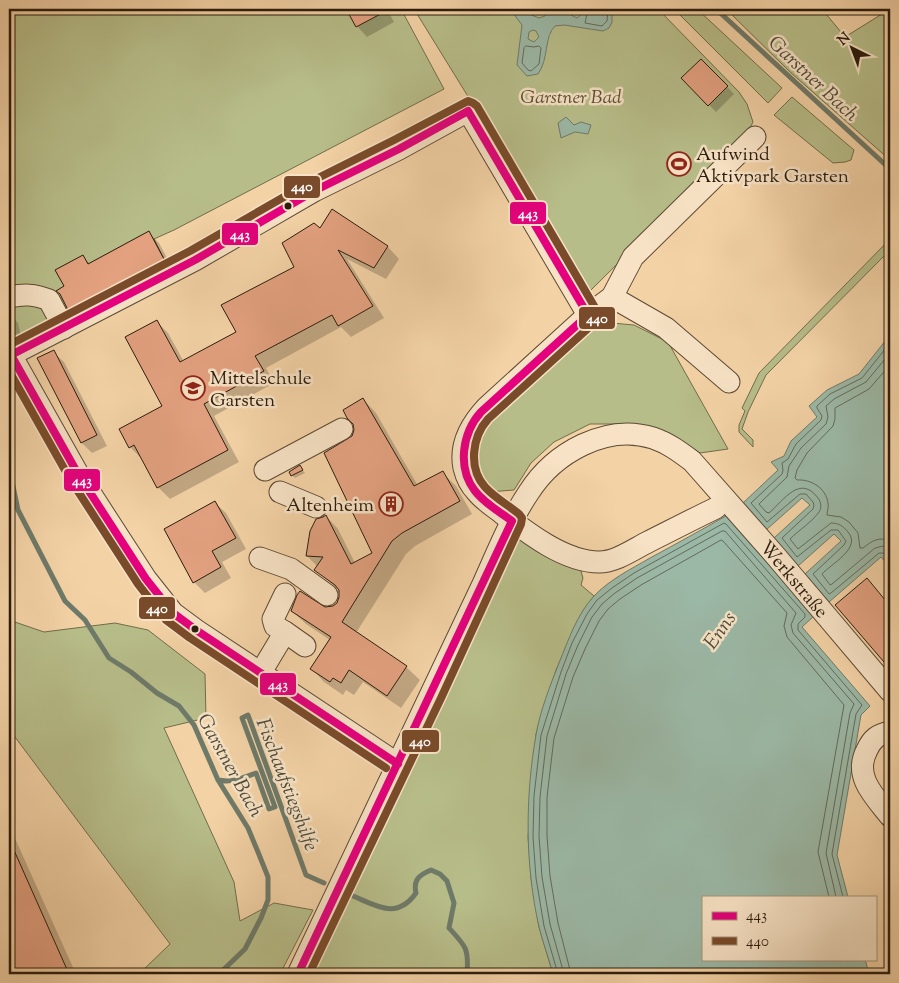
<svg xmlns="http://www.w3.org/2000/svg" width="899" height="983" font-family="'Sorts Mill Goudy',serif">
<rect width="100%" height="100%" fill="#f3d2a6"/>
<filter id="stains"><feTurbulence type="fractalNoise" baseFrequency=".004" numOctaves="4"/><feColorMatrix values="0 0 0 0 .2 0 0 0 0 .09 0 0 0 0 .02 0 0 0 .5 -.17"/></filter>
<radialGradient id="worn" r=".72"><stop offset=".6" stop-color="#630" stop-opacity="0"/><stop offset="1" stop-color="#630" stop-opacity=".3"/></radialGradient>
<path fill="#b7bd89" stroke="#716c4b" d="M9 9H401L444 89 174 230 154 239 165 261 112 290 110 287 14 339 9 328Z
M414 9H658L739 92 747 104 753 122 746 136 590 291 564 252Z
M674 9H697L782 88 768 103Z
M726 9H822L845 37 890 9V160L790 72Z
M792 97 854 150 851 160 845 162 833 163 774 115Z
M890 239V250L766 375 748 412 742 429 753 440V447L739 432V425L745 411 742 408 759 373Z
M601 322 634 325 668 342 728 449 700 453 669 433 630 424H590L554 442 531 463 514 490 488 492 473 468 482 430 523 383 587 327Z
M523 534 580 568 583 578 581 585 594 596 583 611 556 670 536 734 528 837 531 878 539 927 553 974H308L320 946 412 761 445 691 490 586 514 540Z
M9 620 44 632 115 623 148 630 205 674 206 718 164 728 234 882 240 921 274 903 313 910 280 974H139L170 944 9 729Z"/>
<path fill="#9bb8a6" stroke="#6e7a69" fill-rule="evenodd" d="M510 9H526L529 14 539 18 545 16 551 9H571V15L577 18 583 13 582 9H612V22L609 28 603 31 564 25 555 26C544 36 549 59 538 74L527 76 517 65 522 25ZM533 30 536 31 539 37 534 42 528 39 529 32Z
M566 117 574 125 581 122 591 125 588 134 575 132 561 138 558 123Z
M890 335V567L881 557 829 602 805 574 841 541 834 534 798 566 774 538 810 505 802 498 766 530 743 503 778 470 771 462 784 456 791 441 817 417 809 406 827 390 859 374Z
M726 516 814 616 802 627 870 706 861 715 837 855 848 897H703V959H865L869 974H553C549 959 543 943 539 927 525 865 525 798 536 735 540 711 550 686 559 663 568 641 577 614 594 596 609 580 631 569 650 558 676 544 701 530 726 516Z"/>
<path fill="#0003" d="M348 9H387L394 22 367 37 357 26Z
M701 60 734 94 716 112 683 78Z
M332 211 388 247 399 259 386 279 347 259 384 318 351 337 341 327 266 368 274 383 214 416 239 462 170 499 158 487 142 459 130 447 164 406 157 322 168 333 184 362 237 332 296 267Z
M148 232 159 243 174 271 80 320 69 309 65 287 82 256 90 264Z
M9 293 12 304 10 314 18 323 22 341 9 345Z
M53 352 64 362 107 446 92 453 82 443Z
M363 399 376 413 418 486 443 473 456 486 472 514 415 546 406 554 356 633 406 667 420 680 401 708 363 682 354 695 346 690 343 695 324 682 311 668 330 640 306 624 292 611 333 607 338 603 341 597 340 591 316 570 318 567 307 556 326 516 338 529 355 563 373 554 353 437Z
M300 467 305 473 295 478 292 475Z
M215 503 226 513 246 549 222 562 231 578 205 593 194 582Z
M867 580 890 605V668L837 605Z
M9 825 76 974H9Z"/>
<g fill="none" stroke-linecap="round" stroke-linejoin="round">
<path stroke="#636a5a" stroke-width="1" d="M588 9 585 23 602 26 607 21 608 9
M526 46 534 47 539 46 541 48 539 64 531 71 528 70 522 63 524 48Z
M890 343 862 378 830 394 817 406V408L822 416 821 420 796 444 788 459 782 463 783 470 782 474 751 503 767 522 800 494H806L813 502 814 505 813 509 782 538 797 557 831 530H838L846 541 844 545 813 574 829 594 831 593 879 553H884L890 559
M890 353 866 382 834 399 826 406 828 417 826 424 801 448 789 466 787 477 759 504 766 512 769 513C784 500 800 474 818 498 821 502 822 508 819 512 812 522 799 530 790 539L798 549 831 523C839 523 843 526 848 532 862 548 831 564 822 574L830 585 832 584 875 548 883 546 890 550
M890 365 869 389 835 408V419L833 426 807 453 797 470 795 478 797 480C811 479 826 488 828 503 829 507 827 511 827 515L841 517 849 522 858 533 860 548H863C872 541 879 536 890 541
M558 974 544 926 536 878 533 837 534 796 541 735 561 672 572 643 587 614 597 600 612 588 634 573 724 523 726 524 805 614V617L798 624V630L862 705 856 714 832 854 843 897
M564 974 550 924 542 877 539 836 540 797 547 736 566 674 578 645 592 617 602 604 615 593 637 578 722 531H725L796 613 791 625 793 633 854 704 850 713 826 853 836 897
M571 974 558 923 550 876 547 836V797L554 738 573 677 585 649 599 621 608 609 620 599 641 585 721 540 723 541 787 613 784 626 787 637 844 705 818 852 829 897"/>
<path stroke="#6e7a69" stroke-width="5" d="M716 9 890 169
M9 467 18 510 65 601 85 620 109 658 131 672 157 693 179 706 194 725 218 780 248 828 258 852 268 877V900L261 918 245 949 219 974
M218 780C232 783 243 778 256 773L269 809 275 807 242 718 248 715 306 875 324 883
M353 896C377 906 397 920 416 893 413 880 419 875 431 870L440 874 447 881 454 903 449 928C466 946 469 949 467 974"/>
</g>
<path fill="#e3a180" stroke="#2b1c0d" d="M346 9H390L356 27Z
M701 59 728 86 708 106 681 78Z
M332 209 388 246 374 268 338 250 373 306 338 326 332 315 255 356 264 371 204 404 228 450 157 488 134 445 129 448 119 429 162 406 125 337 157 320 180 362 236 332 221 305 294 267 282 243 314 223 320 228Z
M149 231 165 261 111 289 110 287 68 310 60 294 56 291 64 286 55 270 83 255 88 264Z
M54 350 97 435 81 443 37 358Z
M363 398 414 486 443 471 460 501 402 533 392 541 342 622 407 666 387 696 349 670 341 683 333 678 330 682 310 669 331 637 291 611 297 595 300 591 325 607 333 606 337 603 339 597V590L335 585 314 570 323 557 306 556 310 531 316 519 323 517 326 515 351 564 372 553 324 453 352 436 354 430 353 424 347 418 343 410Z
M300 465 303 470 291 476 289 472Z
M215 501 236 538 212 551 221 567 193 583 164 529Z
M867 578 890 606V669L835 605Z
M9 839 69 974H9Z"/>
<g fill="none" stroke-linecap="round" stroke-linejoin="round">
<g stroke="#5d4a33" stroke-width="23">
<g id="minor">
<path d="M9 297C24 294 34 294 49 300L64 328"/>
<path d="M612 297 666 328 729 382"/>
<path d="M11 355 78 474 146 579 173 613 196 630 398 764"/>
<path d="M9 356 195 260 314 191 399 149 468 111 588 315"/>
<path d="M265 470 342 429"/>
<path d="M280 492 316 507"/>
<path d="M716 508C693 519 670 531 648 542 634 549 616 562 599 562 564 562 525 531 499 511 491 505 482 499 476 491 470 485 466 476 464 468 459 444 471 424 487 407L588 315 612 297 633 257 755 137"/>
<path d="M260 558 291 569 327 595"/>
<path d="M285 632 305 646"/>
<path d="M261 672 285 632 275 626 273 619 285 594"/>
<path d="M890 732C878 734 872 739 867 750 853 776 874 796 890 816"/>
<path id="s1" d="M298 974 483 584C497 553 510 520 529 492 554 453 606 423 653 438 668 443 680 452 692 461L774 554 890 691"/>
</g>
</g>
<use href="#minor" stroke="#f7e2c5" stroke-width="21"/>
<g stroke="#f7e2c5" stroke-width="11">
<path id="bus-1" d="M468 111 588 315
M11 355 78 474 146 579 173 613 196 630 398 764
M11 355 195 260 314 191 399 149 468 111
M512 521C500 512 485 504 475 491 457 468 462 433 481 412L588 315
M298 974 512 521"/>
</g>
<g stroke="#f7e2c5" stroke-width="11">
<path id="bus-2" d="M9 345 190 251 310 182 394 140 468 101 473 103 477 106 597 311 598 316 595 322 488 419C472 437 468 468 485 487 495 498 508 505 519 514L522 518 521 524 442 696 309 974
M9 371 70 479 138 584 166 620 190 638 386 768"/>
</g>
<use href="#bus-1" stroke="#e5007d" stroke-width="8"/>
<use href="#bus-2" stroke="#7a4b2a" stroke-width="8"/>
</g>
<defs>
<g id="stadium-ring" transform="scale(1.25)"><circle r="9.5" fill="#f7e2c5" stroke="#8f2418" stroke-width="1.5"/><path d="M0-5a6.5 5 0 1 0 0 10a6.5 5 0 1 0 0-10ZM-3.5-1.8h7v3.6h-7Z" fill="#8f2418"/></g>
<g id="school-ring" transform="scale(1.25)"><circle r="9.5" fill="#f7e2c5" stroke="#8f2418" stroke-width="1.5"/><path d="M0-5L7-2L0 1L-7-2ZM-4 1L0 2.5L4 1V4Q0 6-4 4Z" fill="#8f2418"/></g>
<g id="building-ring" transform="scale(1.25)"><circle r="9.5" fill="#f7e2c5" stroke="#8f2418" stroke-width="1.5"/><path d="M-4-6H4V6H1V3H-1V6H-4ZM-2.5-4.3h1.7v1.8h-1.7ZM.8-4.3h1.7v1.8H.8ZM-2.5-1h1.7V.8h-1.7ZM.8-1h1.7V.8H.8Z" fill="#8f2418"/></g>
</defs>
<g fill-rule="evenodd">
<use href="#stadium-ring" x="679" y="164"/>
<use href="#school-ring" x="193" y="388"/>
<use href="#building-ring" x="391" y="504"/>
</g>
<g fill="#2b1c0d" stroke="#f7e2c5" stroke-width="2">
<circle cx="288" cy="206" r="4.5"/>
<circle cx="195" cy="629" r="4.5"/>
</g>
<g text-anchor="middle" stroke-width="5" stroke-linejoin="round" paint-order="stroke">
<g font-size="19" font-style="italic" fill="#554c32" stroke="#f7e2c5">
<text x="571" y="103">Garstner Bad</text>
</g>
<g font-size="19" fill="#2b1c0d" stroke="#f7e2c5" text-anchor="start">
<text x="696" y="160">Aufwind<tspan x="696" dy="22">Aktivpark Garsten</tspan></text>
<text x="210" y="384">Mittelschule<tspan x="210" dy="22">Garsten</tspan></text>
<text x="374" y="511" text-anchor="end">Altenheim</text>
</g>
<g font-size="19" fill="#2b1c0d" stroke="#f7e2c5">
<text dy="7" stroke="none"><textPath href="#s1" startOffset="881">Werkstraße</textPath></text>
</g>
<g font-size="20" font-style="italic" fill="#4d4b3b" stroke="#f7e2c5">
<text transform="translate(814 78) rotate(43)" y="7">Garstner Bach</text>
<text transform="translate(719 630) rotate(-55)" y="7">Enns</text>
<text transform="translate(231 765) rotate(61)" y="7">Garstner Bach</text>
<text transform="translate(288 784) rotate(69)" y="7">Fischaufstiegshilfe</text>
</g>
</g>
<g stroke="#f7e2c5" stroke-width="2">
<rect x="283" y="175" width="38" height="24" rx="5" fill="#7a4b2a"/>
<rect x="509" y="201" width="38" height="24" rx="5" fill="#e5007d"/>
<rect x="221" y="222" width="38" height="24" rx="5" fill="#e5007d"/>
<rect x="578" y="306" width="38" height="24" rx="5" fill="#7a4b2a"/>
<rect x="63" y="468" width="38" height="24" rx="5" fill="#e5007d"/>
<rect x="138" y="596" width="38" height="24" rx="5" fill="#7a4b2a"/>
<rect x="259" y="672" width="38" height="24" rx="5" fill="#e5007d"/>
<rect x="401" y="729" width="39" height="24" rx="5" fill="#7a4b2a"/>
</g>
<g font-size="14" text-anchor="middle" font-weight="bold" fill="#fff">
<text x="302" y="191">440</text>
<text x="528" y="218">443</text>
<text x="240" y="239">443</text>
<text x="597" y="323">440</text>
<text x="82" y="485">443</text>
<text x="157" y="613">440</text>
<text x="278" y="689">443</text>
<text x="420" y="746">440</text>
</g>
<rect width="899" height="983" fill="none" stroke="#f3d2a6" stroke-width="30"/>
<rect x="10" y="10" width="879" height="963" fill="none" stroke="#2b1c0d" stroke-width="2.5"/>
<rect x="15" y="15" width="869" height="953" fill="none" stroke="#2b1c0d"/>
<rect x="702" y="896" width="175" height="65" fill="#f7e2c5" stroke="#a5937b"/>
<rect x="712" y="912" width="25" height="8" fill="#e5007d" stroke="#a5937b"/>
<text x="746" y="920" font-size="15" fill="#2b1c0d">443</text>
<rect x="712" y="937" width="25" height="8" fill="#7a4b2a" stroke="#a5937b"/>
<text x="746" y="946" font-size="15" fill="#2b1c0d">440</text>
<g transform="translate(852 48) rotate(318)" stroke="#f7e2c5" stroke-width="4" paint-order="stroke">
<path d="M0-4L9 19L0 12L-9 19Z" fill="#2b1c0d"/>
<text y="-8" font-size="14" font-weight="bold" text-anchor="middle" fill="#2b1c0d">N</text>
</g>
<rect width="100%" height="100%" filter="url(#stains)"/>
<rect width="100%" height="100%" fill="url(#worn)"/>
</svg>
